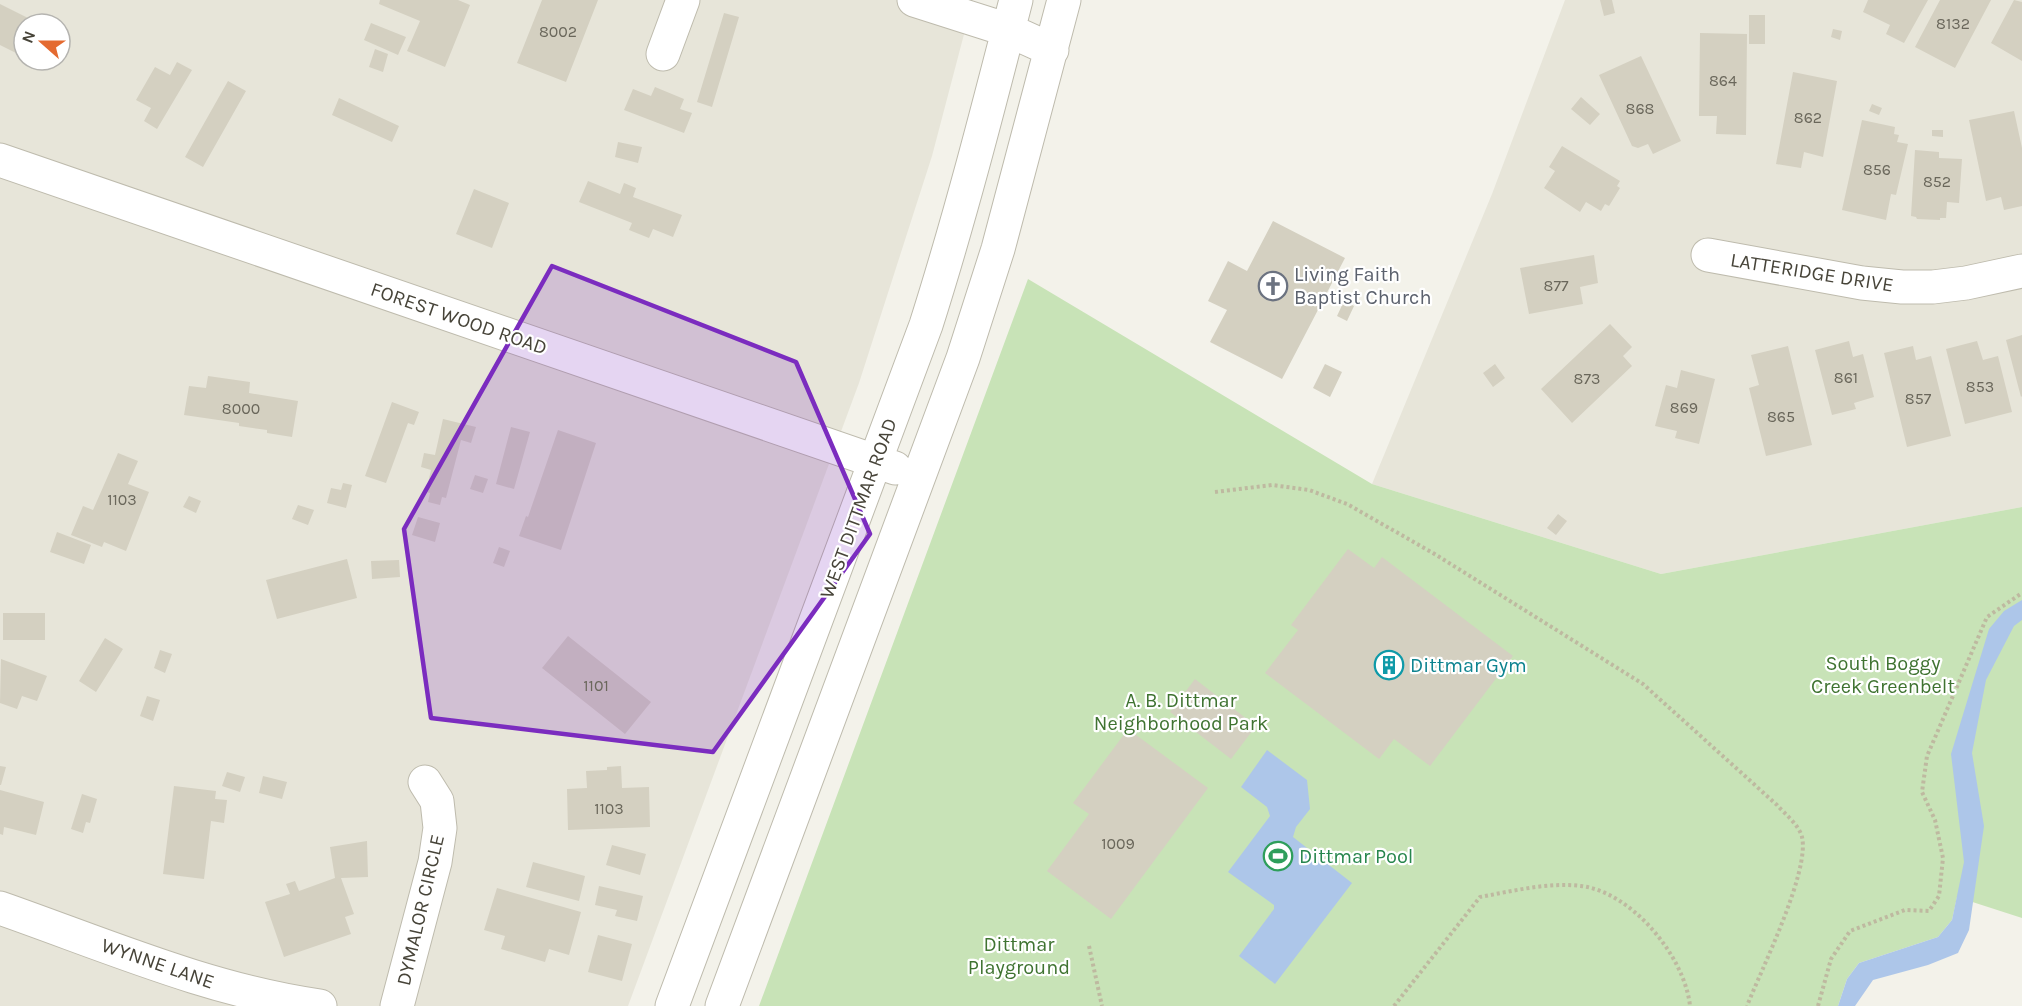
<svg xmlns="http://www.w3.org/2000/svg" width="2022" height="1006" font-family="Karla,sans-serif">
<rect width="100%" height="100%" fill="#f3f2ea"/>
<path fill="#e7e5d9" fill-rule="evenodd" d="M0 0H973L932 156 859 383 628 1006H0ZM24 24H60V60H24Z
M1565 0H2022V507L1661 574 1372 484 1492 194Z"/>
<path fill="#c8e3b7" d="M1028 279 1372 484 1661 574 2022 507V918L1957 897 1952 920 1938 937 1859 963 1847 979 1838 1006H759Z"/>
<path fill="#adc6e9" d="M2022 600V620L2014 626 1986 680 1972 753 1984 826 1969 930 1958 953 1928 965 1873 980 1855 1006H1838L1847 979 1859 963 1938 937 1952 920 1964 862 1951 754 1989 629 2004 611Z
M1267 750 1307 780 1310 809 1296 827 1293 837 1352 883 1275 984 1239 956 1274 909V905L1228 872 1270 816 1267 807 1241 787Z"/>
<path fill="#d4d0c1" d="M380 0H458L470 5 445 67 407 51 420 21 379 4Z
M542 0H598L566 82 517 63Z
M1600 0H1612L1615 13 1604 16Z
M1868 0H1928L1904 43 1886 34 1890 25 1863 12Z
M1940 0H1991L1955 68 1915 47Z
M2014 0 2022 2V61L1991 43Z
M0 4 34 21 33 24H24V41L18 54 0 45Z
M724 13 739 17 712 107 697 102Z
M1749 15H1765V44H1749Z
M371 23 406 37 398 55 364 40Z
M1833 29 1842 31 1840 40 1831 37Z
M1700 33 1747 34 1746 135 1716 134 1717 116H1699Z
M375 49 388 54 383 72 369 67Z
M1641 56 1681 141 1653 154 1648 144 1638 148 1632 146 1599 75Z
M177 62 192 70 157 129 144 121 151 108 136 100 155 67 170 75Z
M1793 72 1837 81 1823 157 1804 152 1801 168 1776 164Z
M228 81 246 91 203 167 185 157Z
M655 87 684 99 680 109 692 113 684 133 624 110 633 89 651 96Z
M1581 97 1600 114 1590 125 1571 109Z
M339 98 399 126 392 142 332 115Z
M1872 104 1882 108 1879 115 1869 111Z
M2014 111 2022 148V206L2004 210 2001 197 1986 201 1969 120Z
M1862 120 1895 127 1894 134 1899 135 1897 142 1908 144 1896 195 1891 194 1886 220 1842 210Z
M1932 130H1943V137L1932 136Z
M618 142 642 147 638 163 615 157Z
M1562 146 1620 181 1617 186 1620 188 1609 206 1605 204 1601 211 1586 202 1580 212 1544 188 1555 171 1549 167Z
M1915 150 1939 152V158L1962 159 1959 203 1947 202 1946 218H1940V220L1917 219 1916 217 1911 216Z
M588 181 620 194 624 183 636 188 633 197 682 215 673 237 653 229 649 238 629 230 632 223 579 202Z
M474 189 509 203 492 248 456 234Z
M1273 221 1345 258 1282 379 1210 342 1227 310 1208 301 1228 261 1247 271Z
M1594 255 1598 283 1580 287 1583 304 1529 314 1520 268Z
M1344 301 1354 306 1347 321 1337 316Z
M1610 324 1632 347 1623 356 1632 366 1572 423 1541 389Z
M2022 335V396L2021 397 2006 340Z
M1849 341 1853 357 1863 354 1874 397 1854 403 1856 409 1832 415 1815 350Z
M1977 341 1983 360 1998 356 2012 412 1965 424 1946 349Z
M1788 346 1812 445 1766 456 1749 388 1759 385 1751 355Z
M1913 346 1916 360 1931 356 1951 436 1907 447 1884 353Z
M1325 364 1342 372 1330 397 1313 388Z
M1495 364 1505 378 1493 387 1483 373Z
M1681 370 1715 379 1699 444 1675 438 1677 431 1655 426 1666 385 1677 388Z
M208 376 250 382 249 393 298 401 292 437 267 433V430L239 426V423L184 415 189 386 206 388Z
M392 402 419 412 414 425 408 423 386 483 365 476Z
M443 419 476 427 471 443 461 440 446 498 442 497 440 505 428 502 430 493 426 492 431 470 421 467 424 453 435 455Z
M511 427 530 432 514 489 496 484Z
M558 430 596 443 561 550 519 536 526 516 528 517Z
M118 453 138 461 128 484 149 492 126 551 104 542 102 547 71 535 83 506 93 510Z
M475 475 488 479 483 493 470 489Z
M343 483 352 485 346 508 327 503 331 488 341 490Z
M189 496 201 501 196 513 183 507Z
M298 505 314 510 308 525 292 519Z
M1558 514 1567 521 1556 535 1547 528Z
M418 517 440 523 435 542 412 535Z
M57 532 91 545 84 564 50 552Z
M499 547 510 551 504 567 493 563Z
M1348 549 1374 568 1382 557 1513 656 1430 766 1394 739 1379 759 1265 673 1298 630 1291 625Z
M347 559 357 598 277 619 266 580Z
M399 560 400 577 372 579 371 561Z
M3 613H45V640H3Z
M568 636 651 702 625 734 542 668Z
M105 638 123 649 96 692 79 681Z
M160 650 172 654 165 673 154 668Z
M1 659 47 676 37 701 22 696 17 709 0 703Z
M1195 679 1256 726 1231 759 1170 712Z
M147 696 160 700 153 721 140 716Z
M1128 729 1208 788 1111 919 1047 871 1089 814 1073 803Z
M0 766 6 767 1 785H0Z
M621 766 622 788 649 787 650 827 568 830 567 789 587 788 586 771 607 770V767Z
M227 772 245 777 240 792 222 786Z
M263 776 287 782 282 799 259 793Z
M174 786 216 791 215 799 227 800 224 823 211 821 204 879 163 874Z
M0 790 44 802 36 835 4 827 3 835 0 834Z
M82 794 97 799 90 823 86 822 83 833 71 829Z
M367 841 368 877 341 878 354 914 345 917 351 934 284 957 265 902 290 894 286 884 295 881 299 891 335 878 330 847Z
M612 845 646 854 640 875 606 865Z
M533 862 585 876 579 901 526 887Z
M599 886 643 896 637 921 615 916 617 910 595 905Z
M497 888 581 912 569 955 549 949 545 962 501 949 505 936 484 930Z
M598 935 632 944 622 981 588 972Z"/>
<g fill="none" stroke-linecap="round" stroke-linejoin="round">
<g stroke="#bebbad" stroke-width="35">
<path id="minor" d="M914 0 1008 30 1052 50
M663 54 683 0
M0 160 895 468
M1708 255 1862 283 1902 287H1933L1966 283 2022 271
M0 908C103 944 211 991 320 1006
M397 1006 435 862 440 828 437 801 425 782
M672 1006 926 325C960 218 988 109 1016 0
M722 1006 963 358 998 249 1064 0"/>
</g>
<path stroke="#beb9a0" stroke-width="4" stroke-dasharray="3 3" stroke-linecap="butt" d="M1215 492 1272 485 1309 490 1347 504 1433 553 1643 684 1777 805C1785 814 1799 825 1802 837 1810 872 1761 970 1747 1006
M1089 946 1102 1006
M1394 1006 1480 897C1513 891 1548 882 1581 886 1632 892 1685 957 1690 1006
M1818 1006 1831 959 1850 931 1905 910 1929 911 1939 896 1943 858 1935 820 1922 792 1927 756 1987 617 2022 593"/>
<use href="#minor" stroke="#fff" stroke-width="33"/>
</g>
<path fill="#7b2cbf" fill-opacity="0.2" stroke="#7b2cbf" stroke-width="4.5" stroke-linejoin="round" d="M552 266 796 362 870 534 713 752 431 718 404 529Z"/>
<defs>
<g id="church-ring" transform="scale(1.5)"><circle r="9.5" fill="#fff" stroke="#6b7280" stroke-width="1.5"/><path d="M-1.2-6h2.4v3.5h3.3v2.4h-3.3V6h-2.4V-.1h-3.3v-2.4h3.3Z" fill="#6b7280"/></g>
<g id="building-ring" transform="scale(1.5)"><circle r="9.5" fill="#fff" stroke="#0f9aa8" stroke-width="1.5"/><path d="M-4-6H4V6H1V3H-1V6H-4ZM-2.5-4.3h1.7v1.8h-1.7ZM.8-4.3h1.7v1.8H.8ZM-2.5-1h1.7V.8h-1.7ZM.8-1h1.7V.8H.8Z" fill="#0f9aa8"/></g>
<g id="stadium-ring" transform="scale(1.5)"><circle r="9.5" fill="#fff" stroke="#2e9e5b" stroke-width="1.5"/><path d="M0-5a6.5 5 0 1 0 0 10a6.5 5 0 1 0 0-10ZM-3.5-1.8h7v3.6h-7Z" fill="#2e9e5b"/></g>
</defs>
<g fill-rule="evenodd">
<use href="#church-ring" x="1273" y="286"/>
<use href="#building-ring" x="1389" y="665"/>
<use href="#stadium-ring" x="1278" y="856"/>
</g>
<g text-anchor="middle" stroke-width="4.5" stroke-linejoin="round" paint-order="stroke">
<g font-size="16" fill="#6a675b">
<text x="1953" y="29">8132</text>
<text x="558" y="37">8002</text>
<text x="1723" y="86">864</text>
<text x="1640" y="114">868</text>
<text x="1808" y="123">862</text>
<text x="1877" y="175">856</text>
<text x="1937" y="187">852</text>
<text x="1556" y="291">877</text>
<text x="1846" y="383">861</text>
<text x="1587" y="384">873</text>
<text x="1980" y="392">853</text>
<text x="1918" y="404">857</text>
<text x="1684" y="413">869</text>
<text x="241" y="414">8000</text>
<text x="1781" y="422">865</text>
<text x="122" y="505">1103</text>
<text x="596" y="691">1101</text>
<text x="609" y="814">1103</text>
<text x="1118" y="849">1009</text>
</g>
<g font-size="20" fill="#474439" stroke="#fff">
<text transform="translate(1812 272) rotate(9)" y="7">LATTERIDGE DRIVE</text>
<text transform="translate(459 318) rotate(19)" y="7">FOREST WOOD ROAD</text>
<text transform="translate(858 508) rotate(-70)" y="7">WEST DITTMAR ROAD</text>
<text transform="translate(420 910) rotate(-77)" y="7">DYMALOR CIRCLE</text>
<text transform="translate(158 963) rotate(19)" y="7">WYNNE LANE</text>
</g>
<g font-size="20" fill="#5b616d" stroke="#fff" text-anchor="start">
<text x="1294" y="281">Living Faith<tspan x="1294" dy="23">Baptist Church</tspan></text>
</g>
<g font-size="20" fill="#3f7331" stroke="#fff">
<text x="1883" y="670">South Boggy<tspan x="1883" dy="23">Creek Greenbelt</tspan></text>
<text x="1181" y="707">A. B. Dittmar<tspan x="1181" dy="23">Neighborhood Park</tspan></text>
<text x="1019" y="951">Dittmar<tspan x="1019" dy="23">Playground</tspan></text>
</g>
<g font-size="20" fill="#0d838f" stroke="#fff" text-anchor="start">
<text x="1410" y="672">Dittmar Gym</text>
</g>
<g font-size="20" fill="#27864d" stroke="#fff" text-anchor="start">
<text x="1299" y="863">Dittmar Pool</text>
</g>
</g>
<g transform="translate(42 42) rotate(291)"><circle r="28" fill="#ffffff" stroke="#b5b4b0" stroke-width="1.5"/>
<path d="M0-4.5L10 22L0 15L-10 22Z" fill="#e46a30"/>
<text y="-9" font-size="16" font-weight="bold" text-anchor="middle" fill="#474439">N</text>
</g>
</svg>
